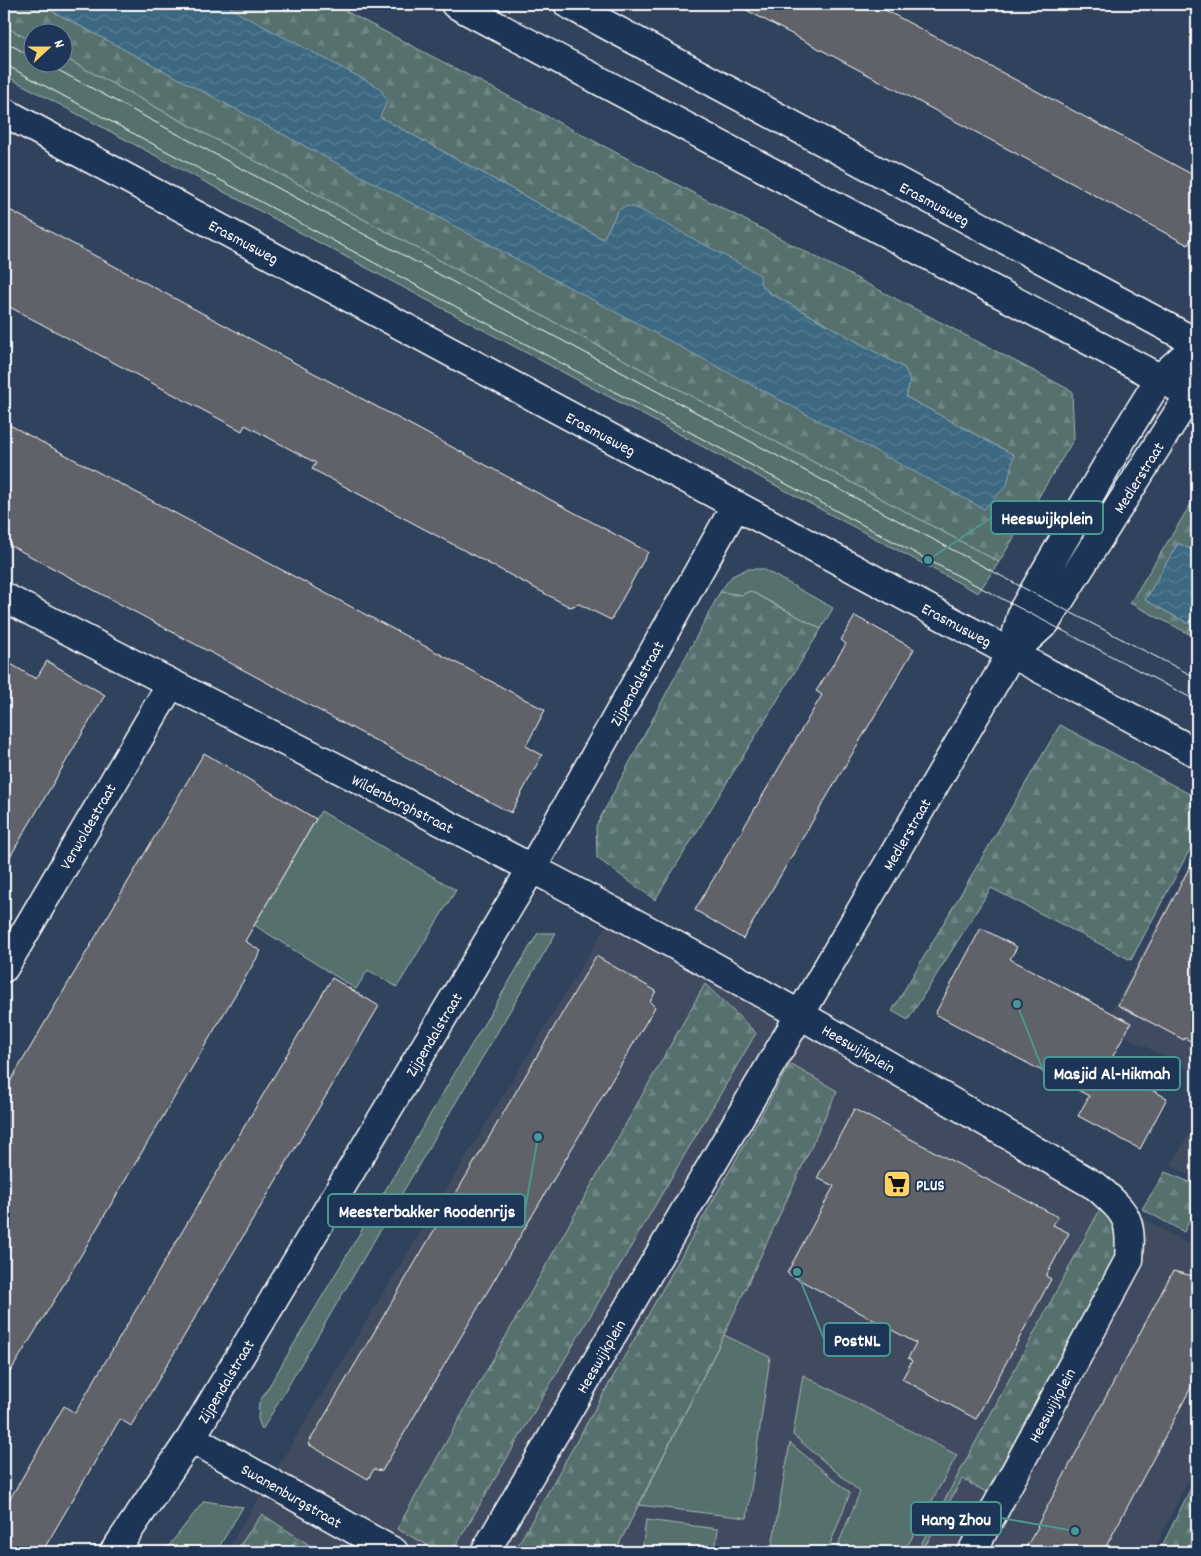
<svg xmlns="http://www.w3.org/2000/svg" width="1201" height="1556" font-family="Dekko,sans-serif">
<defs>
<pattern id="forest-firs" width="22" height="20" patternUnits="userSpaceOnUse" patternTransform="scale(1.25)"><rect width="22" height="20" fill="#546f6d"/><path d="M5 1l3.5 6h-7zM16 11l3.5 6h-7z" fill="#6e8583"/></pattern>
<pattern id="water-waves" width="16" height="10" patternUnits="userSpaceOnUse" patternTransform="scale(1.25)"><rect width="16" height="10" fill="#3c6881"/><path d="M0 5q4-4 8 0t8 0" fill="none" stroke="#597f94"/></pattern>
</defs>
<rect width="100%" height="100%" fill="#31425c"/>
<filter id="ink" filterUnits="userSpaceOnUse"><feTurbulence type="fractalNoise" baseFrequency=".02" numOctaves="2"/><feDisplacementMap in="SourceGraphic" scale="10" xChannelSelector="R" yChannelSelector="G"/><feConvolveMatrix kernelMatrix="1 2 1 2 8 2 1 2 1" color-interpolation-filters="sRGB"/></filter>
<g filter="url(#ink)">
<path fill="#3f4c60" d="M1197 850V1073L1104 1025Z
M611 918 1197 1249V1463L1153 1552H226Z
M1197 1121V1180L1171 1165Z"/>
<path fill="#546f6d" stroke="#aab7b6" d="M4 26 32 41V62H62L63 57 999 562 978 593 4 75Z
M747 569H763L833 608 821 629 750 591 742 595 720 592 732 576Z
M321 811 456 890 397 987 368 970 356 989 254 925Z
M538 933H556L262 1430 258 1419 259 1403Z
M724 1335 770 1357 747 1518 639 1505Z
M803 1375 957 1455 904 1552H835L860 1492 793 1435Z
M790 1443 850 1493 827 1552H771Z
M204 1501 243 1507 216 1552H164Z
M646 1520 718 1529 715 1552H642Z"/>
<path fill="url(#forest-firs)" stroke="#aab7b6" d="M4 4H39L984 508 1014 455 906 397 910 380 904 368 770 293 761 285 618 211 603 239 380 117 233 10 229 4H332L1072 391 1074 439 999 562 63 57 62 32H32V41L4 26Z
M1197 494V553L1178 543 1145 600 1197 628V638L1130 603Z
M750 591 821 629 655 900 597 858 596 826 720 592 742 595Z
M1060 725 1197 798V836L1131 960 991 888 908 1020 892 1011Z
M705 984 756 1033 452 1552H441L397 1529Z
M790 1064 837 1091 724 1335 615 1552H514Z
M1165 1172 1197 1185V1206L1184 1232 1142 1209Z
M1104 1202 1134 1227 988 1493 962 1479 922 1552H917Z
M1197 1476V1552H1159Z
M262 1514 314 1548 310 1552H235Z"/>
<path fill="url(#water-waves)" stroke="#8aa4b3" d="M39 4H229L233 10 380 88 387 101 380 117 603 239 618 211 625 206 635 207 760 275 761 285 770 293 904 368 910 380 906 397 1014 455 1007 485 984 509Z
M1178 543 1197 553V628L1145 600Z"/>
<path fill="#5f6269" stroke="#fff" d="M735 4H874L1197 177V227L1188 245Z
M4 207 648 552 611 620 579 604 570 607 312 469 316 463 245 425 242 431 4 304Z
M4 422 545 710 526 746 542 755 511 813 4 542Z
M855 616 914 649 743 939 695 910 822 695 816 691 846 644 841 640Z
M4 660 36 679 47 661 105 695 4 867Z
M204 753 316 819 245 941 261 951 58 1294 4 1382V1092Z
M1197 853V1045L1185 1038 1184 1040 1118 1005Z
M981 928 1017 947 1010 959 1131 1023 1107 1067 1167 1098 1140 1149 1078 1116 1089 1096 935 1014Z
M596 956 656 991 650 1002 655 1007 382 1471 374 1469 368 1479 308 1444Z
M332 978 379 1006 131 1426 120 1419 42 1552H4V1509L64 1406 75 1413Z
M854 1109 1058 1217 1053 1225 1069 1233 1046 1276 1051 1279 976 1419 902 1379 912 1361 908 1358 916 1343 787 1273 834 1186 817 1178Z
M1173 1271 1197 1277V1376L1160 1446 1103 1552H1023L1038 1527 1037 1526Z"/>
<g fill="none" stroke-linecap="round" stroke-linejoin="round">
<g stroke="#fff" stroke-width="31">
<path id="street" d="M4 112 1197 753
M4 597C179 689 356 776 531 868 723 968 910 1077 1097 1187 1127 1214 1132 1218 1129 1260L972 1552
M1011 654 1046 622 1190 394 1197 349
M4 968 171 684
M191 1438 394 1552
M114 1552 191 1438 532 868 736 505
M485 1552 996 680 1011 654 1023 610 1124 436 1160 378 1197 345"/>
</g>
<g stroke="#fff" stroke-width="31">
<path id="secondary" d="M455 4 1197 398
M568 4 1197 343"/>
</g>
<use href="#street" stroke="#1d3557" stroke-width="28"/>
<use href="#secondary" stroke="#1d3557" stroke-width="28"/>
<path stroke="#fff" stroke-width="1" d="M4 41 32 57
M43 62 1033 593 1197 678
M4 64 928 560 1197 701"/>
</g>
</g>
<defs>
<g id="supermarket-square" transform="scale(1.4375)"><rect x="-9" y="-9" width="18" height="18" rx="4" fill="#ffd166" stroke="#1d3557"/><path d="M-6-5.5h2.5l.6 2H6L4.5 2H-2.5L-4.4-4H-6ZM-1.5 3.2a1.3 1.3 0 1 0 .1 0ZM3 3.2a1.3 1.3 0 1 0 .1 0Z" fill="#111"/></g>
</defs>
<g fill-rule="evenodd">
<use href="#supermarket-square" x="897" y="1184"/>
</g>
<g text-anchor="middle" stroke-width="4" stroke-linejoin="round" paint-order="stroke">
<g font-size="16" fill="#fff" stroke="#1d3557">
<text transform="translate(935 203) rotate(28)" y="6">Erasmusweg</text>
<text transform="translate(244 241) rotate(28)" y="6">Erasmusweg</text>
<text transform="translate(601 433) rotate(28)" y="6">Erasmusweg</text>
<text transform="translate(1138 477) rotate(-58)" y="6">Medlerstraat</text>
<text transform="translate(957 624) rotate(28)" y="6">Erasmusweg</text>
<text transform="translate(636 683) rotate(-61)" y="6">Zijpendalstraat</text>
<text transform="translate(403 803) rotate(27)" y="6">Wildenborghstraat</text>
<text transform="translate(87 826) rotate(-60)" y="6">Verwoldestraat</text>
<text transform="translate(906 834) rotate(-60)" y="6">Medlerstraat</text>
<text transform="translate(433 1034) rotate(-59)" y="6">Zijpendalstraat</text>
<text transform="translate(859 1048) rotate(30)" y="6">Heeswijkplein</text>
<text transform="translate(600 1356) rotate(-60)" y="6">Heeswijkplein</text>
<text transform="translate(225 1381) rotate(-59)" y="6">Zijpendalstraat</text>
<text transform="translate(1051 1405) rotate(-62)" y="6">Heeswijkplein</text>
<text transform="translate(292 1495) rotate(30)" y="6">Swanenburgstraat</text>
</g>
<g font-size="16" font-weight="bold" fill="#fff" stroke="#1d3557" text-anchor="start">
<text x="916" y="1190">PLUS</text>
</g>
</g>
<path fill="none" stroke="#4b9892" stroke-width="2" d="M928 560L991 518M1017 1004L1044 1073M538 1137L525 1210M797 1272L824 1339M1075 1531L1001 1518"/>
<g fill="#4b9892" stroke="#1d3557" stroke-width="2">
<circle cx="928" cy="560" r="5"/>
<circle cx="1017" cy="1004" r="5"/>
<circle cx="538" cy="1137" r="5"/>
<circle cx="797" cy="1272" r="5"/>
<circle cx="1075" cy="1531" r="5"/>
</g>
<g fill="#1d3557" stroke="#4b9892" stroke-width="2">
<rect x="991" y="501" width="112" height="33" rx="5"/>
<rect x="1044" y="1057" width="136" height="33" rx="5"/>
<rect x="328" y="1194" width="197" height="33" rx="5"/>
<rect x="824" y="1323" width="66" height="33" rx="5"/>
<rect x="911" y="1502" width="90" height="33" rx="5"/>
</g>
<g font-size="18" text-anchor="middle" font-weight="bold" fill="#fff">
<text x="1047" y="524">Heeswijkplein</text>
<text x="1112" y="1079">Masjid Al-Hikmah</text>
<text x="427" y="1217">Meesterbakker Roodenrijs</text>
<text x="857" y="1346">PostNL</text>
<text x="956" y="1525">Hang Zhou</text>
</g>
<rect width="1201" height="1556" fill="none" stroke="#1d3557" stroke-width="20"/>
<rect x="10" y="10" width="1181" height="1536" fill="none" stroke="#fff" stroke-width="2" filter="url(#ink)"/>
<g transform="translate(48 48) rotate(69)"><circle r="24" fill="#1d3557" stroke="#77869a"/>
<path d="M0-4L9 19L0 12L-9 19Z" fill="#ffd166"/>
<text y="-8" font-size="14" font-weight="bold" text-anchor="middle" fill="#ffffff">N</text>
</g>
</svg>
